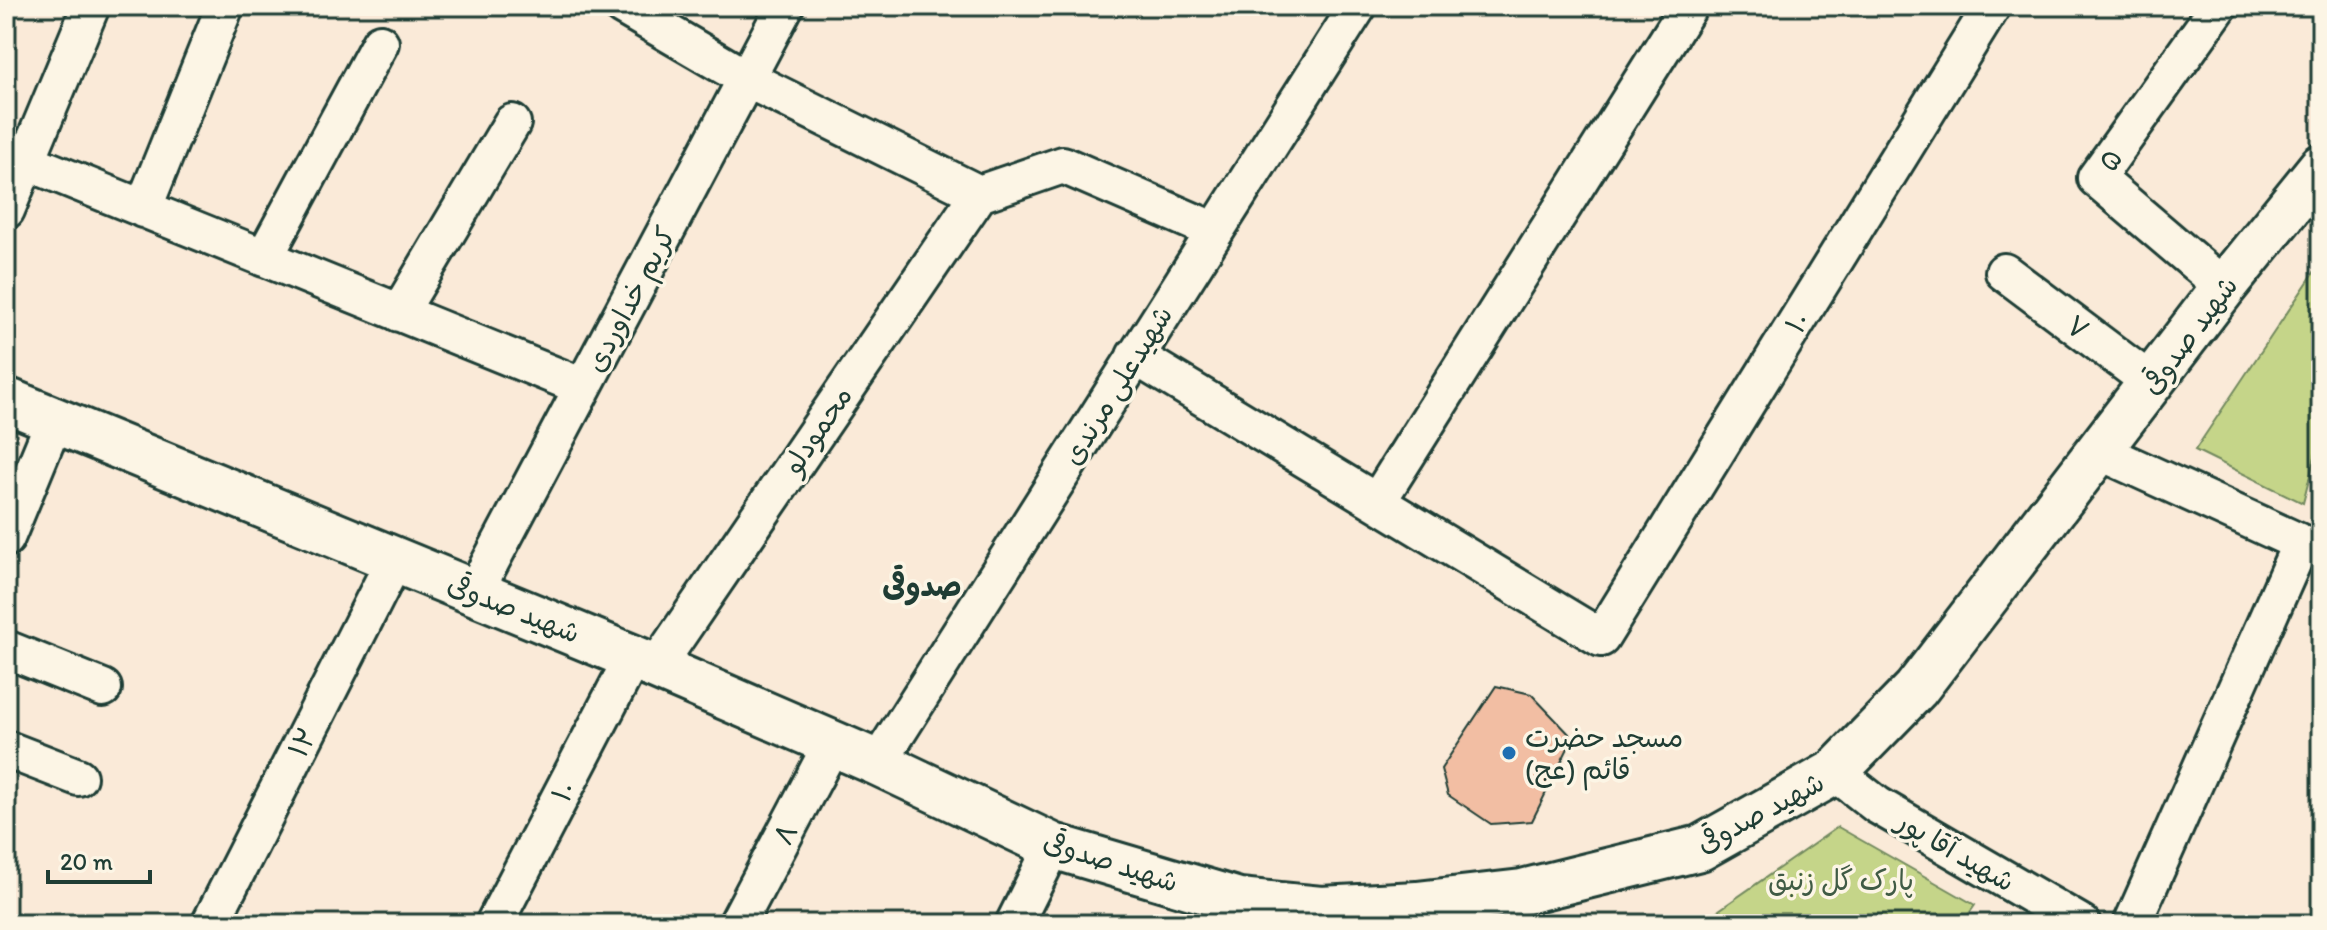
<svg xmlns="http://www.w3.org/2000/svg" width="2327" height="930" font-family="Itim,'Playpen Sans Arabic',sans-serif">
<rect width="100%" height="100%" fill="#faead8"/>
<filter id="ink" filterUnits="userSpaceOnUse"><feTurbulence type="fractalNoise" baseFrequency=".0125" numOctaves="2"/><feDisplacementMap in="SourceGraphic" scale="16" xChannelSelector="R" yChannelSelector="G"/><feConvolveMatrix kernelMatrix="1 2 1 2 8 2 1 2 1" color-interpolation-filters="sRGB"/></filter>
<g filter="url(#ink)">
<path fill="#c5d589" stroke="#72895e" stroke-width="2" d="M2321 262V433L2303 503 2195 450Z
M1838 827 1975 905 1962 924H1699Z"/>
<path fill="#f2bea3" stroke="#1f3d34" stroke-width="2" d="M1496 686 1531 694 1573 738 1532 821 1491 824 1448 795 1441 769Z"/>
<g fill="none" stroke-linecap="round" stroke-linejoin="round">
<g stroke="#1f3d34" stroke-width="42">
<path id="minor" d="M622 6 747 79 979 194 1063 165 1215 231
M2219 6 2096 178 2224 287
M6 153 583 387
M143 209 225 6
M6 210 91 6
M264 258 380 43
M2004 272 2152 383
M399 313 512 123
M1135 356 1601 638 1992 6
M2099 451 2301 543 2132 924
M1377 502 1689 6
M6 538 55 419
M475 591 785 6
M6 649 103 688
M656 667 979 194
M6 749 78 777
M878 763 1358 6
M1835 772 1877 805 2082 924
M210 924 395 559
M494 924 633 657
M737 924 832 744
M1014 924 1053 846"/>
</g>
<g stroke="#1f3d34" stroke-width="50">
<path id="secondary" d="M6 400 656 667 878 763 1053 846 1239 901 1321 909 1417 904 1522 892 1700 848 1835 772 1916 689 2224 287 2321 167"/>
</g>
<use href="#minor" stroke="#fcf5e5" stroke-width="36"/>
<use href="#secondary" stroke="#fcf5e5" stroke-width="44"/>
</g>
</g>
<circle fill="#1f6fb2" stroke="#fcf5e5" stroke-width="3" cx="1509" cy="753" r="8"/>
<g text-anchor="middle" stroke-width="7" stroke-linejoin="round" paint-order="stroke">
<g font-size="28" fill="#1f3d34" stroke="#fcf5e5">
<text transform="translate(2110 160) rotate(-57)" y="10">۵</text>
<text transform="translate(630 299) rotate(-62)" y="10">کریم خداوردی</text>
<text transform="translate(1797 322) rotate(-58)" y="10">۱۰</text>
<text transform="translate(2078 327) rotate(37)" y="10">۷</text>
<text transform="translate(2189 335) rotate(-53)" y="10">شهید صدوقی</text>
<text transform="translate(1117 385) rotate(-58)" y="10">شهیدعلی مرندی</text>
<text transform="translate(817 430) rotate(-56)" y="10">محمودلو</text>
<text transform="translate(514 608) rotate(22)" y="10">شهید صدوقی</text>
<text transform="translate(302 742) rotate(-63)" y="10">۱۲</text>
<text transform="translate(563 791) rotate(-63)" y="10">۱۰</text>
<text transform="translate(1760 812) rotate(-28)" y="10">شهید صدوقی</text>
<text transform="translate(785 834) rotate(-62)" y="10">۸</text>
<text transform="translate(1956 851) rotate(30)" y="10">شهید آقا پور</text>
<text transform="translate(1111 861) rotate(18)" y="10">شهید صدوقی</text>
</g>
<g font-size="28" fill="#1f3d34" stroke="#fcf5e5" text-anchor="start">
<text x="1525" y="747">مسجد حضرت<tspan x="1525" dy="32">قائم (عج)</tspan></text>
</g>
<g font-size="28" fill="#405b45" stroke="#fcf5e5">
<text x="1841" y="890">پارک گل زنبق</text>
</g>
<g font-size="30" font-weight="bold" fill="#1f3d34" stroke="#fcf5e5">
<text x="922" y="596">صدوقی</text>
</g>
</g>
<rect width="2327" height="930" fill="none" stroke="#fcf5e5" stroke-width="32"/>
<rect x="16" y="16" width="2295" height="898" fill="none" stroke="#1f3d34" stroke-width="3" filter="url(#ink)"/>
<path d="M48 870v12h102v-12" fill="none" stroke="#1f3d34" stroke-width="4"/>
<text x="60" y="870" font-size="24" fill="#1f3d34" stroke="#fcf5e5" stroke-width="6" paint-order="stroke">20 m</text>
</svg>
